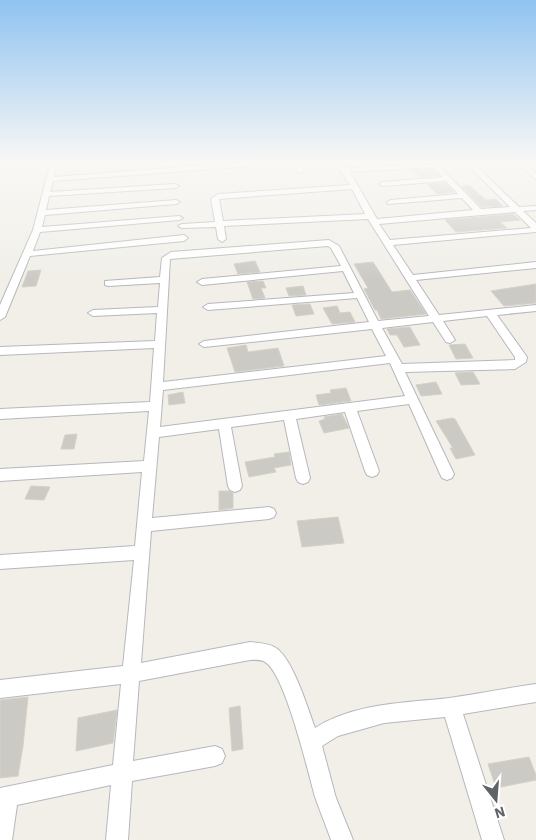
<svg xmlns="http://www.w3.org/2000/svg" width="536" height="840" font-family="'IBM Plex Sans',sans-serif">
<rect width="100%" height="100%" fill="#f1efe8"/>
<path fill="#cccac5" stroke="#d6d1c6" d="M432 169 439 175 420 177 413 170Z
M445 183 454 192 437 194 427 184Z
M469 185 486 200 496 199 503 206 482 207 461 186Z
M513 214 520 220 500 222 507 228 456 232 445 220Z
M255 261 260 272 238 274 234 264Z
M373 262 392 292 410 290 426 314 381 319 377 310H375L364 289 368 288 354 264Z
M41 270 36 286 22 287 28 271Z
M263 281 266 288H261L265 298 253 299 247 282Z
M536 284V303L504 306 491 291Z
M303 286 306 295 289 296 286 288Z
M310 304 314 314 296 316 292 305Z
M337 306 340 313 350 312 355 322 332 324 323 308Z
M410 327 420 345 404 347 397 335H390L387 329Z
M465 344 473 358 456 359 449 345Z
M246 345 248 352 278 348 284 366 235 372 227 348Z
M473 372 480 384 461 385 455 373Z
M436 382 442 394 421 396 416 385Z
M346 388 351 401 319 405 316 395 331 393 330 390Z
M183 392 185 403 169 405 168 395Z
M342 414 349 428 324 433 319 421 325 419 324 417Z
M452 418 455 419 475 455 456 459 450 448H453L436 421Z
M77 434 74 449H61L65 435Z
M289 452 291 465 274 468 276 472 249 477 245 462 275 457 274 454Z
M31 486 50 487 44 500 25 499Z
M219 491H229L233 493V508L219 510Z
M338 517 344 543 302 547 297 521Z
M28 697 23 746 18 776 0 778V700Z
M240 706 243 749 232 751 229 708Z
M117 710 113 743 76 751 78 718Z
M529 757 536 775V780L496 788 488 764Z"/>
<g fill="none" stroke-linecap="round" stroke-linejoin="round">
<g stroke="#b5b8bc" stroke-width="2">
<path id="minor" d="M51 161H89L56 166 54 177 259 161H298L304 172 298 173 291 163 53 181 50 192 175 184 179 186 175 188 49 196 46 210 176 200 180 202 176 204 45 215 42 227 179 216 183 218 179 220 40 232 33 251 184 235 188 238 184 241 30 256 5 317 0 320V305L33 230Z
M334 161H341L347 168 437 164 481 209 510 207 464 161H471L519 207 536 206V210L523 211 536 223V232L393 245 413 275 536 262V268L416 280 439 315 536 305V311L497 315 527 357 526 362 515 369 405 372 454 474 452 478 447 480 442 478 440 474 409 404 357 411 379 471 377 475 372 477 367 475 365 471 345 412 296 419 310 478 308 482 303 484 298 482 296 478 284 420 231 427 242 486 240 490 235 492 230 490 228 486 219 429 159 437 152 518 269 507 274 509 276 513 274 517 269 519 151 531 141 663 250 642C259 643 269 643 276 648 293 659 308 709 315 728 354 703 405 703 449 698 478 694 507 688 536 684V702L463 714 504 840H482L445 717 384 723 338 736 322 746 336 798 353 840H331C326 826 320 811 315 797 308 772 285 673 265 662 261 659 254 660 250 660L139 681 133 761 215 746 222 749 225 756 222 763 215 766 132 781 128 840H106L111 785 17 805 12 840H0V788L113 765 121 684 0 698V680L123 666 134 560 0 569V555L135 546 142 472 0 481V469L144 461 149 411 0 419V409L150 402 154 348 0 355V347L155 341 157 313 93 316 88 313 93 310 158 307 160 283 108 286 105 285V281L160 277 162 258 171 252 329 240 339 246 378 321 429 316 368 219 224 226 226 239 222 242 218 239 216 227 182 228 178 226 182 224 215 222 211 199 218 194 350 185ZM433 167 443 177 383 182 379 184 383 186 446 181 458 194 391 200 387 202 388 204 462 198 473 210 377 219 350 172ZM352 189 365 214 223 221 219 199ZM515 212 531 228 390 240 379 224ZM328 246 331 248 341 266 202 279 197 282 202 285 343 271 354 293 208 304 203 307 208 310 357 298 369 322 204 341 199 344 204 347 372 329 386 356 163 382 170 259ZM487 316 515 357V360L402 364 382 328 433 322 446 342 450 343 455 340 443 321ZM390 363 405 396 160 427 163 390Z
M514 161H521L536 173V179Z"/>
</g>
<use href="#minor" fill="#fff" fill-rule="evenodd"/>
</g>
<linearGradient id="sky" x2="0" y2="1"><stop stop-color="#8fc3f1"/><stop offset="0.58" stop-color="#f9f8f5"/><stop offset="1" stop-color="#f9f8f5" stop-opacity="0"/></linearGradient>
<rect width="536" height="279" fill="url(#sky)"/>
<g transform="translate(496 800) rotate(163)" stroke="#ffffff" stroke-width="4" paint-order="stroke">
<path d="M0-4L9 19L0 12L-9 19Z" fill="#5f6368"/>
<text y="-8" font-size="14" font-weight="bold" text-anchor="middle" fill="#5f6368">N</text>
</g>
</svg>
